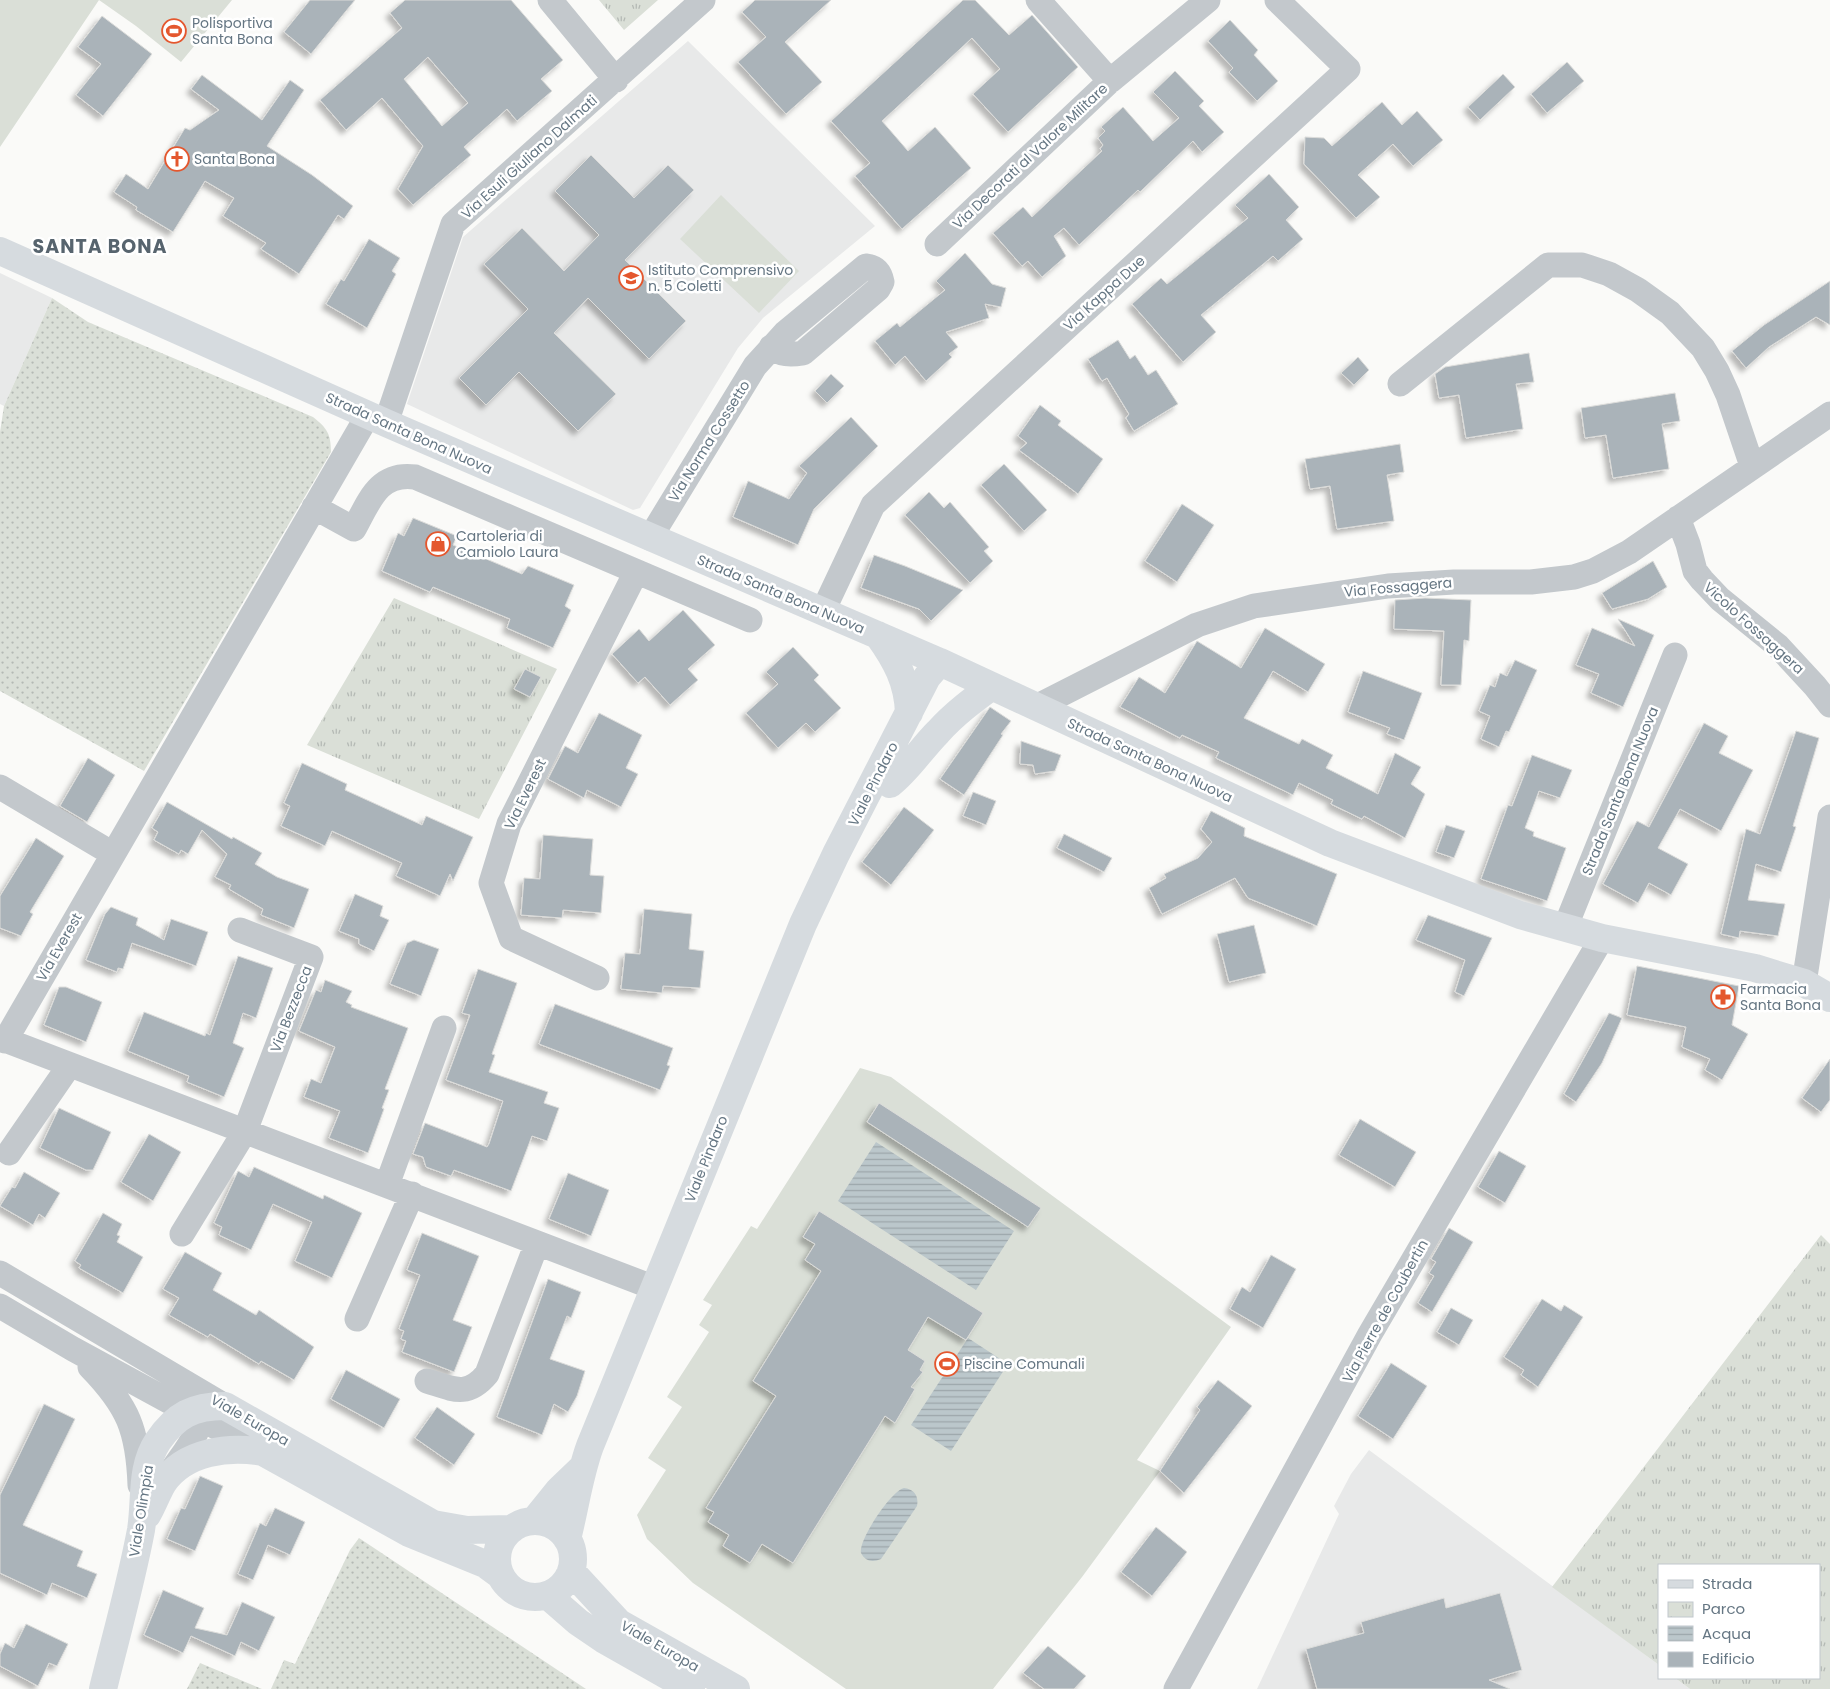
<svg xmlns="http://www.w3.org/2000/svg" width="1830" height="1689" font-family="Poppins,sans-serif">
<defs>
<pattern id="grass-dots" width="8" height="8" patternUnits="userSpaceOnUse" patternTransform="scale(1.25)"><rect width="8" height="8" fill="#dadfd7"/><path d="M2 2h.1M6 6h.1" fill="none" stroke="#b4b9b4" stroke-width="1.8" stroke-linecap="round"/></pattern>
<pattern id="park-tufts" width="24" height="20" patternUnits="userSpaceOnUse" patternTransform="scale(1.25)"><rect width="24" height="20" fill="#dadfd7"/><path d="M3 7l-1-3M5 7V3M7 7l1-3M15 17l-1-3M17 17v-4M19 17l1-3" fill="none" stroke="#b4b9b4"/></pattern>
<pattern id="water-rules" width="6" height="5" patternUnits="userSpaceOnUse" patternTransform="scale(1.25)"><rect width="6" height="5" fill="#bbc7cb"/><path d="M0 2.5h6" fill="none" stroke="#9ca6aa"/></pattern>
<filter id="shadow"><feDropShadow dx="-4.5" dy="4.5" stdDeviation="2.5" flood-color="#0004"/></filter>
</defs>
<rect width="100%" height="100%" fill="#fafaf8"/>
<path fill="#e8e9e9" d="M688 41 875 226 763 318 738 348 640 508 633 510 407 404 463 237Z
M0 273 52 298 4 406 0 404Z
M1369 1450 1659 1665V1678H1675L1690 1689H1257L1339 1514 1334 1506 1351 1474Z"/>
<path fill="url(#grass-dots)" d="M52 298 88 322 313 417C327 428 331 434 331 452L144 771 0 691V432L4 406Z
M359 1538 586 1689H271L284 1660 295 1664 350 1550Z
M200 1663 262 1689H187Z"/>
<path fill="url(#park-tufts)" d="M599 0H658L624 30Z
M394 598 557 669 479 819 307 745Z
M1821 1235 1830 1244V1689H1690L1675 1678H1819V1565H1659V1665L1552 1587Z"/>
<path fill="#dadfd7" d="M0 0H232L181 62 136 26 99 0 0 147Z
M721 195 799 271 759 313 680 239Z
M860 1068 891 1077 1231 1327 1137 1460 1160 1471 1082 1577 993 1689H846L693 1583 647 1539 637 1515 666 1470 648 1458 682 1407 667 1397 709 1332 699 1325 712 1305 703 1300 751 1226 757 1229Z"/>
<path fill="url(#water-rules)" d="M876 1142 1014 1231 976 1290 838 1201Z
M968 1338 1008 1364 951 1451 911 1425Z
M904 1488C914 1489 919 1496 917 1506L881 1559C872 1563 865 1561 861 1553 858 1540 892 1490 904 1488Z"/>
<path fill="#aab3b9" stroke="#dcdcda" fill-rule="evenodd" filter="url(#shadow)" d="M310 0H355L311 54 284 32Z
M405 0H511L563 60 541 79 552 91 517 121 507 109 464 147 471 155 413 205 398 189 423 146 382 98 346 130 320 100 402 28 390 13ZM428 57 468 103 442 126 404 79Z
M755 0H831L785 42 822 82 786 114 738 62 766 37 742 12Z
M963 0H975L1009 35 1032 15 1078 67 1008 132 973 94 1000 69 972 38 882 121 908 151 935 127 971 168 902 229 855 176 870 163 831 121Z
M102 16 152 54 103 116 76 95 101 64 78 47Z
M1230 20 1258 50 1254 55 1278 81 1257 101 1229 72 1233 68 1208 41Z
M1567 62 1584 81 1547 113 1531 94Z
M1175 71 1204 101 1199 106 1224 132 1202 152 1193 141 1140 192 1138 190 1079 245 1064 228 1054 236 1066 256 1042 277 1028 261 1022 266 993 233 1023 207 1032 217 1102 151 1100 149 1103 145 1098 138 1105 131 1101 127 1123 107 1153 141 1179 118 1153 92Z
M1503 74 1515 87 1480 120 1468 107Z
M202 75 262 120 290 80 304 90 267 146 312 175 353 206 344 219 338 215 299 274 261 249 266 243 223 216 234 198 205 181 173 232 136 210 137 207 114 192 126 174 148 189 185 128 190 130 219 110 191 89Z
M1382 102 1402 125 1417 111 1443 140 1413 166 1393 144 1358 175 1380 197 1356 218 1304 164 1305 137 1324 138 1332 146Z
M591 155 634 198 668 165 694 190 625 260 686 321 649 359 588 298 554 333 616 394 578 431 519 372 486 405 459 378 528 309 484 264 522 228 564 271 599 235 555 191Z
M1269 174 1299 207 1286 220 1303 239 1278 261 1273 256 1201 315 1216 332 1183 362 1132 304 1161 278 1167 284 1248 218 1235 205Z
M369 239 400 258 392 271 396 274 367 328 326 304 341 279 344 281Z
M965 253 992 284 1006 288 1001 307 985 304 989 318 946 332 958 347 949 354 952 357 926 381 905 356 895 365 875 341 897 323 900 327 945 290 936 281Z
M1830 281V325L1816 317 1769 347 1746 368 1732 351 1764 325Z
M1118 340 1130 359 1135 355 1148 375 1156 370 1178 404 1134 431 1126 418 1129 414 1107 378 1102 381 1088 359Z
M1529 353 1534 382 1516 384 1523 429 1466 438 1459 395 1439 398 1435 374 1445 367Z
M1358 357 1369 370 1354 385 1341 373Z
M831 374 844 386 827 403 815 391Z
M1675 393 1680 421 1662 424 1669 469 1613 478 1606 435 1585 438 1581 408Z
M1040 405 1061 421 1058 425 1103 459 1078 494 1019 450 1027 443 1018 436Z
M851 417 878 446 814 509 798 545 733 517 748 481 789 499 807 473 799 466Z
M1400 444 1404 472 1387 475 1394 521 1337 529 1330 486 1310 489 1305 459Z
M1004 464 1047 510 1024 531 981 485Z
M929 492 944 508 950 502 989 547 984 551 993 561 970 583 905 515Z
M1182 504 1214 525 1177 582 1145 561Z
M413 518 457 536 453 545 522 574 528 566 574 585 565 606 571 610 553 648 507 628 510 619 433 587 430 592 382 571 398 533 404 536Z
M874 555 905 566 963 590 931 621 919 609 861 588Z
M1653 561 1667 587 1648 599 1612 609 1602 593Z
M1425 598 1471 600 1469 641 1464 640 1461 685H1441L1444 631 1394 629 1395 600Z
M683 610 715 645 688 669 698 680 670 705 645 677 638 683 612 654 639 629 649 641Z
M1618 619 1654 635 1623 707 1591 693 1599 674 1576 665 1592 628 1635 646Z
M1265 628 1325 664 1308 692 1273 671 1244 718 1299 744 1302 739 1333 755 1326 768 1378 794 1395 753 1421 767 1411 784 1425 794 1405 838 1364 816 1362 819 1331 804 1333 800 1299 783 1293 795 1216 758 1219 752 1182 735 1180 738 1120 707 1139 677 1165 693 1197 641 1241 668Z
M793 647 819 675 814 680 841 708 815 732 806 723 778 748 746 713 778 684 766 672Z
M1515 660 1537 670 1509 732 1506 731 1499 747 1481 739 1490 716 1479 711 1490 685 1495 687 1500 673 1507 676Z
M525 669 541 677 530 697 514 689Z
M1363 671 1422 693 1404 740 1387 734 1390 728 1348 712Z
M990 707 1011 721 1001 734 1003 735 964 795 940 779Z
M599 713 642 735 626 768 638 774 621 807 587 790 584 798 548 779 565 746 578 753Z
M1704 723 1728 736 1719 753 1753 770 1721 831 1680 809 1658 848 1688 864 1671 895 1649 883 1638 903 1603 884 1637 821 1649 827Z
M1796 731 1819 738 1793 826 1796 827 1781 872 1756 864 1748 900 1785 904 1778 936 1740 931 1739 938 1721 934 1746 829 1760 834Z
M1021 741 1061 755 1055 771 1035 774 1033 765 1020 764Z
M1532 755 1572 770 1560 798 1539 791 1525 828 1534 832 1533 836 1566 848 1547 901 1481 879 1508 805 1512 806Z
M88 758 115 775 87 822 60 806Z
M302 763 347 784 345 790 422 825 426 816 473 837 453 881 450 874 440 896 396 876 402 863 332 831 325 846 281 826 290 806 284 803Z
M973 792 996 801 986 825 963 816Z
M167 802 232 839 233 837 262 853 255 864 277 877 309 889 294 928 261 915 263 909 229 889 231 885 215 877 227 854 202 830 188 854 181 850 179 854 154 840 158 832 152 828Z
M904 807 934 830 891 885 862 862Z
M1211 811 1245 828 1244 836 1337 874 1317 926 1248 898 1235 878 1162 914 1149 888 1166 878 1164 874 1198 858 1212 842 1201 829Z
M1446 825 1465 831 1454 858 1436 852Z
M1064 834 1112 858 1104 872 1057 848Z
M543 835 593 839 590 875 604 876 601 913 563 910 562 918 521 915 524 878 540 879Z
M36 838 64 856 30 912 33 914 21 936 0 928V896Z
M355 894 383 906 380 916 389 920 374 951 359 944V939L339 931Z
M111 907 138 918 136 925 164 940 171 919 208 932 196 966 132 943 123 969 118 968 117 972 86 960 105 914Z
M644 909 692 914 689 949 704 951 700 988 663 986 662 993 621 989 625 953 640 954Z
M1428 915 1492 938 1464 996 1455 992 1465 960 1416 940Z
M1254 925 1266 973 1229 982 1217 934Z
M414 940 439 949 421 996 390 984 407 943Z
M238 956 273 968 256 1018 243 1013 233 1043 244 1048 224 1097 187 1082 189 1076 128 1051 144 1012 205 1036 206 1033 210 1035Z
M1637 966 1739 986 1732 1025 1748 1034 1722 1080 1705 1070 1710 1059 1682 1047 1686 1027 1627 1015Z
M478 969 517 983 492 1054 495 1055 489 1072 548 1092 544 1103 559 1108 547 1141 532 1136 511 1191 454 1170 451 1176 426 1167 423 1157 413 1154 425 1123 487 1147 489 1144 503 1101 446 1080 470 1015 462 1013Z
M325 980 352 991 346 1002 352 1005 351 1007 408 1028 385 1089 389 1090 382 1108 384 1109 368 1153 329 1138 340 1111 304 1097 311 1079 321 1083 335 1047 299 1031 316 990 321 992Z
M59 987H66L102 1002 86 1042 44 1025Z
M555 1004 673 1048 667 1065 670 1066 660 1090 539 1044Z
M1609 1013 1622 1018 1602 1063 1576 1102 1564 1094Z
M1830 1059V1100L1821 1112 1802 1098Z
M879 1103 1041 1208 1028 1227 867 1122Z
M59 1108 111 1132 93 1170H86L40 1148Z
M1360 1119 1416 1152 1395 1187 1339 1155Z
M149 1134 181 1152 153 1201 121 1182Z
M1499 1151 1526 1166 1505 1203 1478 1187Z
M254 1167 323 1199 324 1195 362 1213 332 1278 295 1261 312 1222 273 1204 251 1250 219 1235 222 1227 214 1223 238 1171 249 1177Z
M24 1172 60 1193 45 1218 39 1214 33 1225 0 1206 12 1187 15 1188Z
M568 1173 609 1190 591 1236 549 1219Z
M819 1211 983 1313 966 1340 928 1317 908 1350 925 1361 920 1370 923 1372 911 1387 915 1389 895 1423 885 1416 793 1563 762 1544 750 1563 723 1546 729 1535 708 1522 714 1512 706 1508 776 1396 753 1381 821 1271 805 1260 815 1244 803 1237Z
M103 1213 122 1224 117 1235 120 1236 117 1242 143 1257 123 1293 79 1268 81 1265 75 1261Z
M1449 1228 1473 1242 1432 1312 1418 1303 1434 1276 1429 1273 1436 1262 1431 1259Z
M422 1233 479 1256 453 1320 472 1327 454 1372 402 1352 406 1341 401 1339 404 1331 399 1329 420 1275 407 1270Z
M185 1252 222 1273 213 1290 256 1315 259 1310 314 1347 294 1380 261 1361 259 1364 210 1334 208 1337 169 1315 179 1298 163 1289Z
M1271 1255 1296 1269 1263 1328 1230 1309 1242 1287 1250 1292Z
M548 1279 581 1292 571 1318 567 1316 550 1359 585 1371 577 1396 568 1412 554 1404 542 1435 497 1417Z
M1542 1299 1561 1311 1564 1305 1583 1317 1538 1387 1521 1375 1524 1370 1504 1357Z
M1451 1308 1473 1320 1459 1345 1437 1332Z
M1391 1363 1427 1386 1393 1439 1358 1416Z
M346 1370 400 1399 384 1428 331 1399Z
M1218 1380 1252 1406 1184 1493 1160 1471 1200 1410 1197 1407Z
M44 1404 75 1419 23 1525 83 1551 77 1566 97 1574 87 1598 52 1583 47 1595 0 1573V1495Z
M437 1407 475 1434 454 1465 415 1438Z
M200 1476 223 1486 195 1551 167 1539 181 1508 185 1509Z
M275 1508 305 1522 290 1555 268 1545 253 1580 238 1574 260 1523 266 1526Z
M1156 1527 1187 1552 1152 1596 1121 1572Z
M163 1590 204 1608 195 1628 227 1635 242 1602 275 1617 259 1651 241 1642 235 1656 191 1636 183 1653 144 1635Z
M1500 1593 1522 1670 1489 1680 1510 1689H1317L1306 1649 1364 1633 1361 1622 1444 1598 1446 1608Z
M26 1624 68 1644 57 1666 49 1663 38 1686 0 1666V1654L5 1643 14 1648Z
M1048 1646 1086 1676 1074 1689H1044L1023 1673Z"/>
<g fill="none" stroke-linecap="round" stroke-linejoin="round">
<path stroke="#c3c8cc" stroke-width="25" d="M550 0 616 80
M1110 81 1208 0
M937 244 1110 81 1038 0
M1400 384 1548 265H1582L1609 274 1638 290 1670 313 1703 348 1717 371 1728 395 1752 466
M386 423 453 224 703 0
M314 507 354 529C369 502 378 472 415 477L750 620
M1678 518 1688 544 1695 571 1702 580 1720 599 1778 646 1815 686 1830 705
M650 538 755 366 785 333 866 266C876 267 880 272 882 282L878 289 803 353C790 355 781 355 771 347
M823 611 873 505 1348 69 1277 0
M1036 707 1197 625 1254 606 1388 586 1454 582H1531L1574 577 1593 571 1629 552 1830 414
M0 787 113 854
M1565 928 1675 655
M597 978 511 938 491 883 509 824 636 572
M1804 983 1830 817
M0 1038 655 1288
M5 1041 368 415
M9 1153 69 1066
M387 1185 444 1028
M182 1234 245 1131 311 957 240 930
M0 1273 225 1406
M0 1306 73 1349 262 1452
M357 1319 412 1194
M90 1367C128 1406 138 1430 140 1485
M427 1381C453 1389 467 1398 487 1374L537 1243
M170 1473C183 1453 206 1429 201 1402
M1176 1689 1370 1334 1602 938"/>
<path stroke="#d6dbdf" stroke-width="28" d="M0 251 386 423 940 662 1330 843 1520 915 1602 938 1755 968 1804 983 1830 998
M878 635C896 660 908 682 909 713
M890 784C909 769 921 749 938 732 954 714 973 700 992 686
M147 1515C153 1505 157 1493 163 1483 185 1451 229 1446 263 1452L409 1533 485 1564 500 1575
M534 1521 559 1490 583 1467
M497 1559a38 38 0 1 1 76 0a38 38 0 1 1-76 0Z
M567 1539C575 1508 579 1476 590 1446L803 924 836 854 927 677 940 662
M571 1571 619 1623 736 1689
M547 1595 578 1622 603 1639 691 1689
M103 1689C116 1636 131 1583 141 1530 146 1499 140 1468 158 1441 176 1415 193 1406 225 1406L433 1524 467 1530 512 1529"/>
</g>
<defs>
<g id="stadium-ring" transform="scale(1.25)"><circle r="9.5" fill="#fff" stroke="#e4572e" stroke-width="1.5"/><path d="M0-5a6.5 5 0 1 0 0 10a6.5 5 0 1 0 0-10ZM-3.5-1.8h7v3.6h-7Z" fill="#e4572e"/></g>
<g id="church-ring" transform="scale(1.25)"><circle r="9.5" fill="#fff" stroke="#e4572e" stroke-width="1.5"/><path d="M-1.2-6h2.4v3.5h3.3v2.4h-3.3V6h-2.4V-.1h-3.3v-2.4h3.3Z" fill="#e4572e"/></g>
<g id="school-ring" transform="scale(1.25)"><circle r="9.5" fill="#fff" stroke="#e4572e" stroke-width="1.5"/><path d="M0-5L7-2L0 1L-7-2ZM-4 1L0 2.5L4 1V4Q0 6-4 4Z" fill="#e4572e"/></g>
<g id="shop-ring" transform="scale(1.25)"><circle r="9.5" fill="#fff" stroke="#e4572e" stroke-width="1.5"/><path d="M-5-2.5h2.3a2.7 3.5 0 0 1 5.4 0H5L5.5 6h-11ZM-1.5-2.5h3a1.5 2.3 0 0 0-3 0Z" fill="#e4572e"/></g>
<g id="pharmacy-ring" transform="scale(1.25)"><circle r="9.5" fill="#fff" stroke="#e4572e" stroke-width="1.5"/><path d="M-2-6h4v4h4v4h-4v4h-4v-4h-4v-4h4Z" fill="#e4572e"/></g>
</defs>
<g fill-rule="evenodd">
<use href="#stadium-ring" x="174" y="31"/>
<use href="#church-ring" x="177" y="159"/>
<use href="#school-ring" x="631" y="278"/>
<use href="#shop-ring" x="438" y="544"/>
<use href="#pharmacy-ring" x="1723" y="997"/>
<use href="#stadium-ring" x="947" y="1364"/>
</g>
<g text-anchor="middle" stroke-width="5" stroke-linejoin="round" paint-order="stroke">
<g font-size="14" fill="#657683" stroke="#fff" text-anchor="start">
<text x="192" y="28">Polisportiva<tspan x="192" dy="16">Santa Bona</tspan></text>
<text x="194" y="164">Santa Bona</text>
<text x="648" y="275">Istituto Comprensivo<tspan x="648" dy="16">n. 5 Coletti</tspan></text>
<text x="456" y="541">Cartoleria di<tspan x="456" dy="16">Camiolo Laura</tspan></text>
<text x="1740" y="994">Farmacia<tspan x="1740" dy="16">Santa Bona</tspan></text>
<text x="964" y="1369">Piscine Comunali</text>
</g>
<g font-size="14" fill="#657683" stroke="#fff">
<text transform="translate(1030 156) rotate(-43)" y="5">Via Decorati al Valore Militare</text>
<text transform="translate(529 157) rotate(-42)" y="5">Via Esuli Giuliano Dalmati</text>
<text transform="translate(1104 293) rotate(-42)" y="5">Via Kappa Due</text>
<text transform="translate(409 433) rotate(24)" y="5">Strada Santa Bona Nuova</text>
<text transform="translate(709 441) rotate(-58)" y="5">Via Norma Cossetto</text>
<text transform="translate(1398 587) rotate(-5)" y="5">Via Fossaggera</text>
<text transform="translate(781 594) rotate(23)" y="5">Strada Santa Bona Nuova</text>
<text transform="translate(1754 628) rotate(42)" y="5">Vicolo Fossaggera</text>
<text transform="translate(1150 760) rotate(25)" y="5">Strada Santa Bona Nuova</text>
<text transform="translate(873 784) rotate(-63)" y="5">Viale Pindaro</text>
<text transform="translate(1620 791) rotate(-68)" y="5">Strada Santa Bona Nuova</text>
<text transform="translate(525 794) rotate(-64)" y="5">Via Everest</text>
<text transform="translate(59 947) rotate(-60)" y="5">Via Everest</text>
<text transform="translate(291 1009) rotate(-69)" y="5">Via Bezzecca</text>
<text transform="translate(706 1159) rotate(-68)" y="5">Viale Pindaro</text>
<text transform="translate(1385 1311) rotate(-61)" y="5">Via Pierre de Coubertin</text>
<text transform="translate(250 1420) rotate(30)" y="5">Viale Europa</text>
<text transform="translate(141 1511) rotate(-81)" y="5">Viale Olimpia</text>
<text transform="translate(660 1646) rotate(30)" y="5">Viale Europa</text>
</g>
<g font-size="19" font-weight="bold" letter-spacing="1" fill="#57646e" stroke="#fff">
<text x="100" y="253">SANTA BONA</text>
</g>
</g>
<rect x="1658" y="1564" width="162" height="115" fill="#ffffff" stroke="#c1c8cd"/>
<rect x="1668" y="1580" width="25" height="8" fill="#d6dbdf" stroke="#c1c8cd"/>
<text x="1702" y="1589" font-size="15" fill="#657683">Strada</text>
<rect x="1668" y="1602" width="25" height="15" fill="url(#park-tufts)" stroke="#c1c8cd"/>
<text x="1702" y="1614" font-size="15" fill="#657683">Parco</text>
<rect x="1668" y="1626" width="25" height="15" fill="url(#water-rules)" stroke="#c1c8cd"/>
<text x="1702" y="1639" font-size="15" fill="#657683">Acqua</text>
<rect x="1668" y="1652" width="25" height="15" fill="#aab3b9" stroke="#c1c8cd"/>
<text x="1702" y="1664" font-size="15" fill="#657683">Edificio</text>
</svg>
